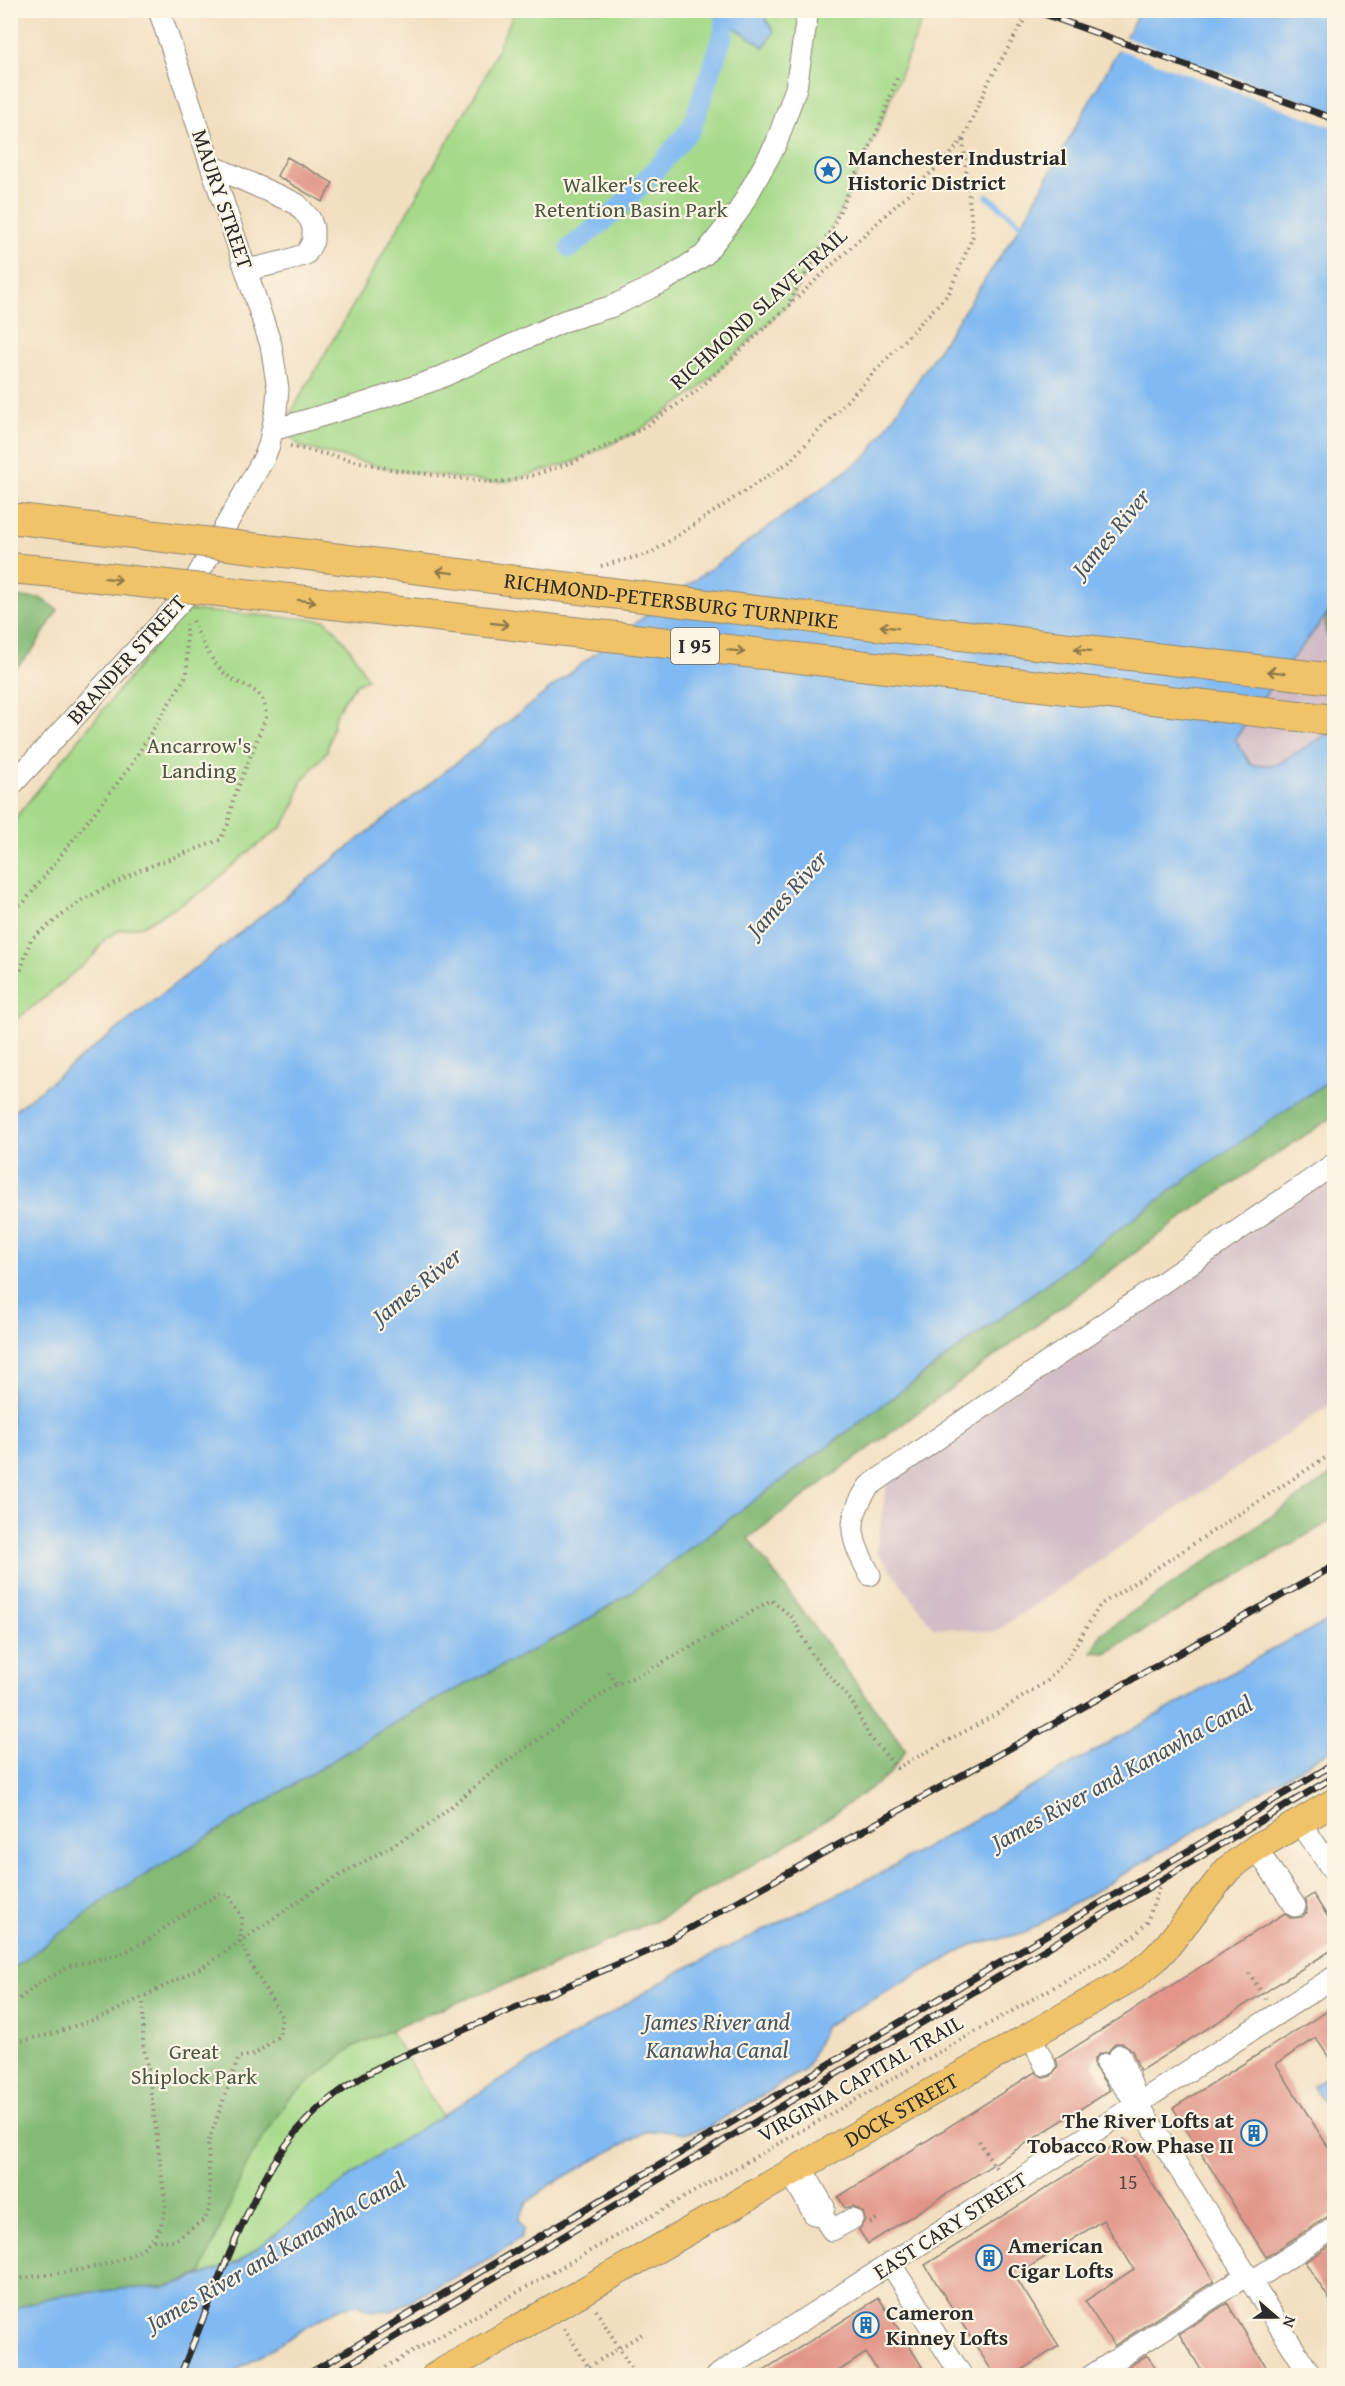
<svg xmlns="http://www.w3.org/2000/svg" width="1345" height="2386" font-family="'Gentium Book Plus',serif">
<rect width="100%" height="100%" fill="#fcf5e5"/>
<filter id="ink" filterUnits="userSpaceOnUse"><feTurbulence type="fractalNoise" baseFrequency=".0167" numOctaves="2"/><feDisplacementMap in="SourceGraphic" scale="12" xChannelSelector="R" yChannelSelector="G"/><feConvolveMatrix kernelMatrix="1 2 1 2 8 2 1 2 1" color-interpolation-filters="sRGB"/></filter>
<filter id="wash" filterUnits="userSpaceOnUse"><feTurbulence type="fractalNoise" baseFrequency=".008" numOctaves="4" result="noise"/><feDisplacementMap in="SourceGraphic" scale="24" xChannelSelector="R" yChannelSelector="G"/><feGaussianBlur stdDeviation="1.35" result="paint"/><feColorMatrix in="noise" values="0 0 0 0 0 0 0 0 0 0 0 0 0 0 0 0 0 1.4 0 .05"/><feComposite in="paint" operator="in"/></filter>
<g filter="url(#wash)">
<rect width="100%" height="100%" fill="#f2dfc0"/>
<path fill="#d2bdc6" d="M1334 600V730L1276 765 1251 766 1235 739 1272 685 1325 617Z
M1334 1174V1402L995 1632 933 1627 876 1550 888 1478Z"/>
<path fill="#a6da8a" stroke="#68825a" stroke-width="1.5" d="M515 11H926L880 125 832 228 788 304 698 390 640 430 573 462 508 481 489 482 395 470 301 447 282 428 483 81Z
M184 610 325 620C344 637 356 656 367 679L356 684 343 701 335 717 327 751 301 782 296 802 283 826 247 853 205 890 142 926 120 930 105 939 94 955 42 1000 11 1023V823Z
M254 1808 442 2116 382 2153 239 2262 168 2287 121 2289 53 2297 11 2309V1970Z"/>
<path fill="#84ba76" stroke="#587250" stroke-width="1.5" d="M11 597 40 598 58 610 32 651 11 673Z
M1334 600V646C1320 631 1325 616 1334 600Z
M1334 1077V1116L1197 1207 748 1538 906 1750 888 1776 803 1835 658 1919 550 1967 430 2013 354 2046 287 2100 247 2164 201 2274 168 2287 121 2289 53 2297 11 2309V1970L110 1896 414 1711 571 1630 631 1592 1192 1175Z
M1334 1473V1519L1106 1653 1092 1652 1102 1633Z"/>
<path fill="#81baf2" stroke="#56728e" stroke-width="1.5" d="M718 11H761L774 32 764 47 729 24Z
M1140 11H1334V600L1325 617 1272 685 1235 739 1251 765H1276L1334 730V1077L1192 1175 631 1592 571 1630 414 1711 110 1896 11 1970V1113L616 637 868 455 1020 227Z
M1334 1619V1748L1025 1933 971 1945 825 2026 806 2069 707 2128 687 2133 662 2130 645 2132 551 2184 527 2203 519 2218 524 2229 520 2238 492 2257 389 2312 367 2310 358 2305 338 2308 229 2375H11V2309L53 2297 121 2289 168 2287 239 2262 382 2152 680 1971 883 1872 1287 1641Z
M1328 2075 1334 2085V2126L1331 2123 1334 2117 1313 2086Z"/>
<path fill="#f2dfc0" d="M1122 36 1334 113V127L1115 48Z"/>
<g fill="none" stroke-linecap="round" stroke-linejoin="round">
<path stroke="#81baf2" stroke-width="6" d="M987 196 1019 222 1023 231"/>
<path stroke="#81baf2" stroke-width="20" d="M570 248 615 212 661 164 692 127 724 32 725 10"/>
</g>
<g id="blocks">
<path fill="#e19487" d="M287 157 333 183 322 202 277 176Z
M1313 1894 1335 1928V1948L1140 2071 1132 2050 1123 2043H1115L1108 2052 1099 2054 1094 2060V2066L1110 2090 868 2244 859 2230 865 2220 863 2212 853 2206 845 2208 838 2197 1035 2072 1044 2078 1051 2076 1058 2066 1056 2059 1285 1913 1290 1918 1302 1917 1307 1911 1306 1899Z
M1335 2006V2067L1316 2038 1276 2064 1335 2158V2215L1327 2217 1266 2257 1173 2108Z
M1124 2139 1214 2281 1114 2346 1085 2301 1134 2269 1103 2220 1015 2276 1059 2346 1012 2376H995L925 2265Z
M1335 2243V2308L1305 2262Z
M879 2298 928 2376H881L866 2353 831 2376H754Z
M1227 2303 1272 2376H1205L1179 2334Z
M1147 2355 1161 2376H1115Z"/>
</g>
</g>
<g filter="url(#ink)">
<use href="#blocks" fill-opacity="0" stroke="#8e8576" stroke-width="1.5"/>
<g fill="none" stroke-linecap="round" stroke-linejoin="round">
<g stroke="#8e8576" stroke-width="23">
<path id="minor" d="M212 166 297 204 310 219 313 228V241L306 254 286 261 247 270
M273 430 372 401 437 379 564 321 613 306 664 281 704 255 738 212 776 144 796 88 808 10
M10 787 186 596 264 458 269 445 276 411 278 389 271 345 159 10
M870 1575C851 1539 844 1522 869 1486L1334 1164
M1300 1822 1334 1872
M1256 1848 1295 1906
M1031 2037 1045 2065
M1120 2055 1133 2089
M1106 2064 1138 2104 1311 2376
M791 2173 814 2214 822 2215 824 2207 801 2167
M822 2215 832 2230 852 2219
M890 2263 962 2376
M1251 2282 1334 2228
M716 2376 1334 1977
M1091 2376 1247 2275"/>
</g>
<g stroke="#8e8576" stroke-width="29">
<g id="major">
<path id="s1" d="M435 2376 1133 1977 1154 1960 1168 1945 1228 1869 1256 1848 1334 1802"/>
</g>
</g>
<g stroke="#8e8576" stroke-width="32">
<path id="highway" d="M10 518 60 524
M10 568 55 572"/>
</g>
<path stroke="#8e8576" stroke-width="4" stroke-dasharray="1.5 4.5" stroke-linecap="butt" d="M790 301 832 228 880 125 897 78
M290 446 395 470 489 482 508 481 528 477 573 462 640 430 698 390 950 155 963 139 989 81 1030 10
M601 566 651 553 789 462 949 293 973 236 963 139
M10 913 25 901 130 767 187 674 186 624
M10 976 21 969 31 939 82 900 140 870 220 840 228 824 233 800 266 717C265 682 239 690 221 670 207 654 198 636 192 617
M608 1672 617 1684
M1249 1973 1266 1999
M10 2006 38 1984 70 1966 121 1954 148 1940 178 1918 221 1893 229 1895 242 1917 240 1940 251 1965 282 2017 279 2036 254 2055 239 2057 208 2143 210 2207 205 2219 174 2241 152 2240
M10 2043 48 2035 105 2016 206 1965 316 1889 430 1824 496 1769 617 1684 642 1674 725 1628 771 1600 792 1617 813 1656 852 1702 869 1736 897 1768 993 1716 1047 1681 1067 1659 1100 1605 1334 1452
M979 2141 998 2171
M870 2223 880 2217
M10 2280C49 2273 127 2270 152 2239 160 2230 162 2220 166 2209L148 2068 143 2045V1999
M596 2310 636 2376
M564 2328 594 2376
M370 2376 1105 1958 1136 1934 1147 1922 1161 1883 1168 1875 1220 1844
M574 2376 642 2334"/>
<use href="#minor" stroke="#fff" stroke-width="21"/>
<use href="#major" stroke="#f0c369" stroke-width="27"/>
<use href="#highway" stroke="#f0c369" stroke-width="30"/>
<g stroke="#2b2b2b" stroke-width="7">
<path id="rail" d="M1033 10 1334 119
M180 2376C200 2327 218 2279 239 2232 253 2201 266 2171 287 2144 314 2106 352 2080 393 2060L651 1950 1334 1566
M305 2376 1334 1764
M329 2376 1334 1777"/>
</g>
<use href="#rail" stroke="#fcf5e5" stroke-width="4.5" stroke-dasharray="14" stroke-linecap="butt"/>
<g stroke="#8e8576" stroke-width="32" stroke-linecap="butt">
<g id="highway-bridge">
<path id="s2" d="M60 524 755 611 1334 679"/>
<path d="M55 572 1334 720"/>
</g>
</g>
<use href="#highway-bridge" stroke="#f0c369" stroke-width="30"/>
</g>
<defs><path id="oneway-shaft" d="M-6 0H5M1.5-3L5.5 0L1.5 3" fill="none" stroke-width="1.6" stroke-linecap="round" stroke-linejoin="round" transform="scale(1.5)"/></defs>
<g stroke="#8e774a">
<use href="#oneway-shaft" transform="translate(445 572) rotate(-173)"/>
<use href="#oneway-shaft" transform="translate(113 579) rotate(7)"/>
<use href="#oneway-shaft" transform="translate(307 601) rotate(7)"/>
<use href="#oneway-shaft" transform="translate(500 624) rotate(7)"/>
<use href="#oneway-shaft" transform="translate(889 627) rotate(-173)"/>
<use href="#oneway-shaft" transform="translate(1083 650) rotate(-173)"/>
<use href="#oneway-shaft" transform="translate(736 651) rotate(7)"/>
<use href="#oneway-shaft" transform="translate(1276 672) rotate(-173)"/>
</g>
</g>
<defs>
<g id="sight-ring" transform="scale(1.35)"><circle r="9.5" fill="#fcf5e5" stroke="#1f6fb2" stroke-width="1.5"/><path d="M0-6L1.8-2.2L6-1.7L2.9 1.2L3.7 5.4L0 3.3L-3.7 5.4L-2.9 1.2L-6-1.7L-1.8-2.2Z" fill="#1f6fb2"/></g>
<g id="building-ring" transform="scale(1.35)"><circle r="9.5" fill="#fcf5e5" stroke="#1f6fb2" stroke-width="1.5"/><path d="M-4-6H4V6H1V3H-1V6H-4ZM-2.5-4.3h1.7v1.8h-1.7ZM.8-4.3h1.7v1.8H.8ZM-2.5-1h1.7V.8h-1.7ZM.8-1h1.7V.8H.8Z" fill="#1f6fb2"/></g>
</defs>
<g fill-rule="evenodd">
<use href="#sight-ring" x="828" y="170"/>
<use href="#building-ring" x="1254" y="2133"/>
<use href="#building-ring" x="989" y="2258"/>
<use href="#building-ring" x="866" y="2325"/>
</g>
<g text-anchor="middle" stroke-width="4.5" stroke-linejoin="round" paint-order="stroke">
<g font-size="20" fill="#584542">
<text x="1128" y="2189">15</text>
</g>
<rect fill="#fcf5e5" stroke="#6a6863" stroke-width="1.5" x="671" y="628" width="48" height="36" rx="4.5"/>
<g font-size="21" font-weight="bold" fill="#2b2b2b">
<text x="695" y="653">I 95</text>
</g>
<g font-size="22" font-weight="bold" fill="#2b2b2b" stroke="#fcf5e5" text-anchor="start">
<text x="848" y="165">Manchester Industrial<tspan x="848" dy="25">Historic District</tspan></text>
<text x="1234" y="2128" text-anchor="end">The River Lofts at<tspan x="1234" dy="25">Tobacco Row Phase II</tspan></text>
<text x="1008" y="2253">American<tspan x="1008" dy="25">Cigar Lofts</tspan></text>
<text x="886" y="2320">Cameron<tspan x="886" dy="25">Kinney Lofts</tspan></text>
</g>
<g font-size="22" fill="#4a5743" stroke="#fcf5e5">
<text x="631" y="192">Walker's Creek<tspan x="631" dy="25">Retention Basin Park</tspan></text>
<text x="199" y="753">Ancarrow's<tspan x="199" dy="25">Landing</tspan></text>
<text x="194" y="2059">Great<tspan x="194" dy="25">Shiplock Park</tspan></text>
</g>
<g font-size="22" fill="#2b2b2b" stroke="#fcf5e5">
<text transform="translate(223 199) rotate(71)" y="8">MAURY STREET</text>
<text transform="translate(758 308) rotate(-42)" y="8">RICHMOND SLAVE TRAIL</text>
<text dy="8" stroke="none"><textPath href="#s2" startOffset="616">RICHMOND-PETERSBURG TURNPIKE</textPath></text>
<text transform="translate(126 659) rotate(-48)" y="8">BRANDER STREET</text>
<text transform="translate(860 2078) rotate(-30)" y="8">VIRGINIA CAPITAL TRAIL</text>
<text dy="8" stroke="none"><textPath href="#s1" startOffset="537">DOCK STREET</textPath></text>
<text transform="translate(950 2225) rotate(-33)" y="8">EAST CARY STREET</text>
</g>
<g font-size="24" font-style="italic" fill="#455667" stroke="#fcf5e5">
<text transform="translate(1111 533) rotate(-50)" y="8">James River</text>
<text transform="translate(787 894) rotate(-48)" y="8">James River</text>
<text transform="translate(417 1286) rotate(-39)" y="8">James River</text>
<text transform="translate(1122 1773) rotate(-29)" y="8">James River and Kanawha Canal</text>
<text x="717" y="2030">James River and<tspan x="717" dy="28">Kanawha Canal</tspan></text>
<text transform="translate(276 2252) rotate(-30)" y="8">James River and Kanawha Canal</text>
</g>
</g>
<rect width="1345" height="2386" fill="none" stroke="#fcf5e5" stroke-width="36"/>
<g transform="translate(1276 2317) rotate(110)" stroke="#fcf5e5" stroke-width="4.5" paint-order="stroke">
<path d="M0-4.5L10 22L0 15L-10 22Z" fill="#2b2b2b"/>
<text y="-9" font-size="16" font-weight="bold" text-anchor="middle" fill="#2b2b2b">N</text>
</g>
</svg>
